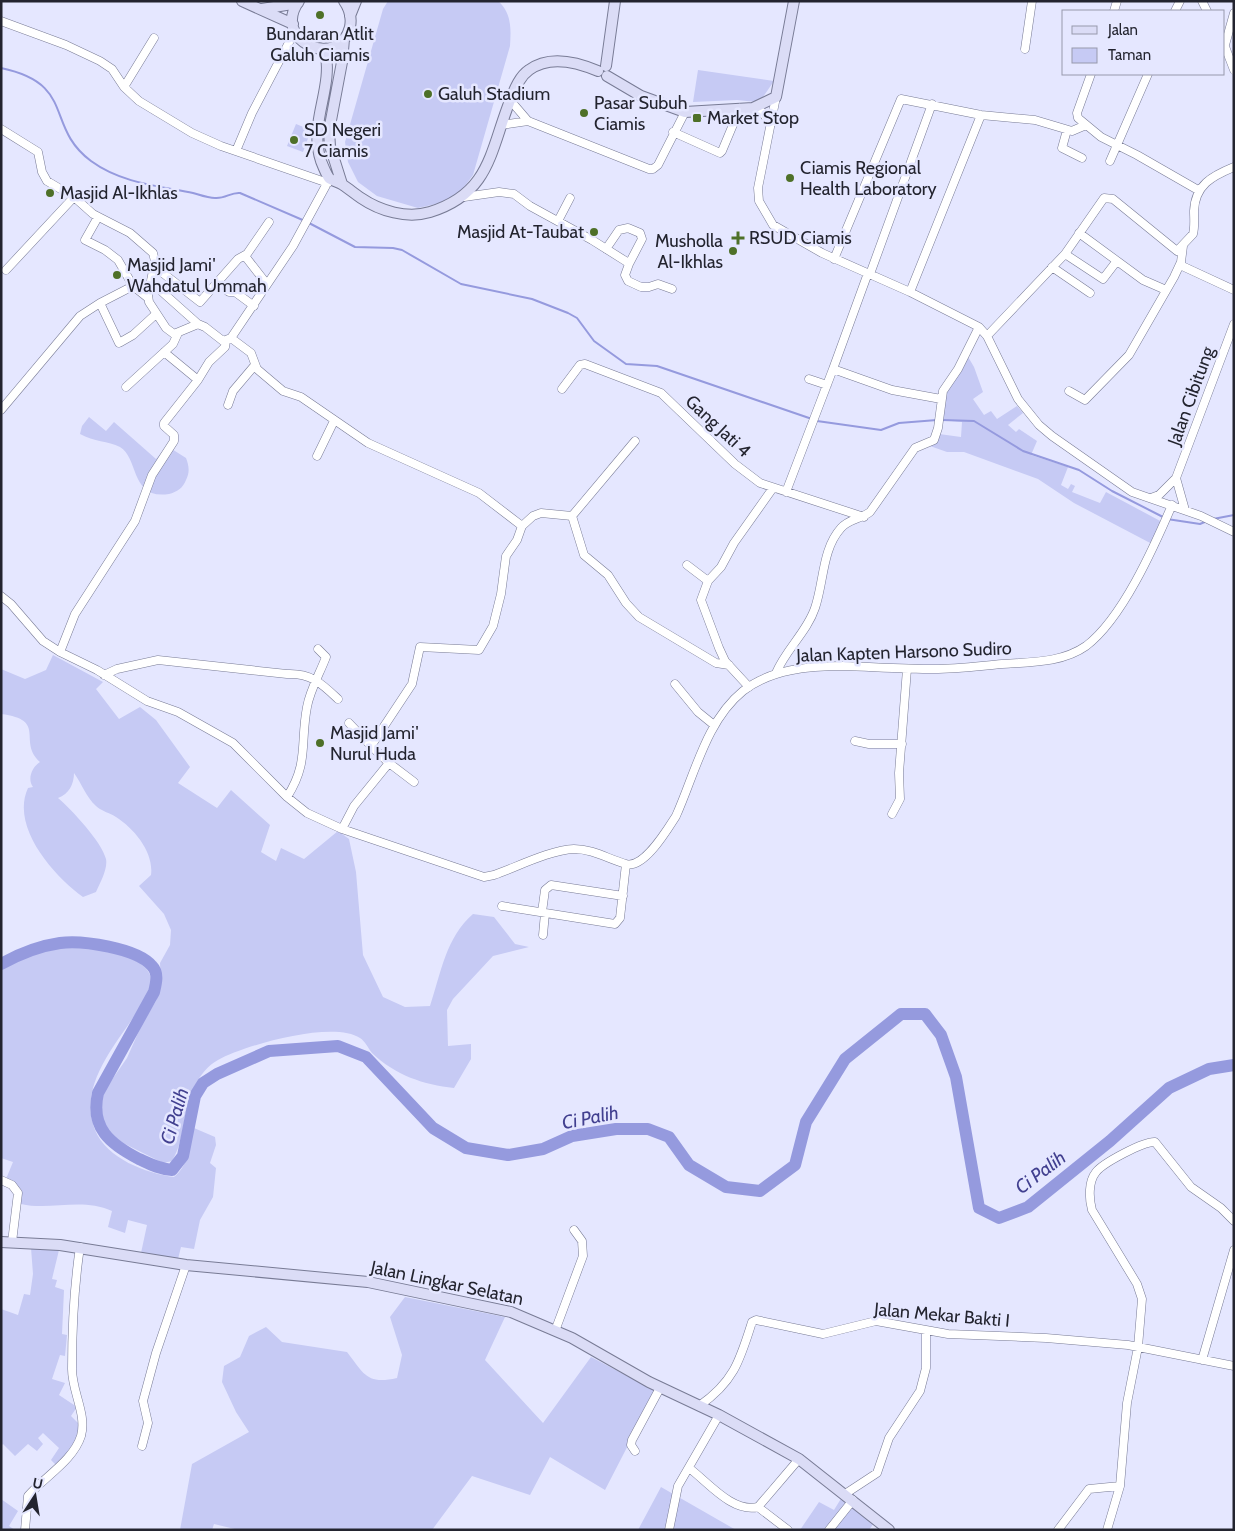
<svg xmlns="http://www.w3.org/2000/svg" width="1235" height="1531" font-family="Cabin,sans-serif">
<rect width="100%" height="100%" fill="#e5e7ff"/>
<path fill="#c6caf4" d="M388 1H498C512 13 511 30 510 46L473 175 459 194 440 203 418 208 377 196 358 182 348 162 345 142 383 9Z
M698 70 774 81 763 97 756 102 737 100 693 102Z
M296 124 311 130 303 152 287 146Z
M967 355 974 367 983 392 973 399 984 415 991 411 997 419 1017 406 1023 413 1008 425 1016 432 1019 429 1037 441 1031 455 1068 467 1061 485 1068 489 1071 484 1075 486 1072 492 1100 503 1106 492 1164 523 1154 545 1074 503 1038 479 964 452H947L930 446 935 443 939 434 961 437 962 422 941 420 947 388Z
M89 417 106 431 114 422 156 459 167 446 186 458C189 466 190 472 186 480 183 488 177 492 169 494 130 500 139 458 120 447 108 441 94 442 80 434L82 426Z
M53 655 103 682 96 689 119 719 140 707 156 720 190 767 178 783 217 808 231 790 270 825 261 852 276 861 281 848 304 859 338 831 349 839 356 872 363 955 383 997 405 1007 430 1006C441 973 446 937 473 914L494 917 515 944 529 947 493 956 453 999 447 1010 448 1046 471 1044V1059L454 1088C424 1085 395 1075 372 1053 368 1048 365 1041 360 1038 333 1020 245 1045 218 1060 208 1065 200 1076 195 1085 182 1109 186 1138 172 1161L163 1163 125 1144 109 1133 100 1118V1097L127 1058 142 1024 156 1001 161 986 160 963 170 945 171 930 164 914 139 886 151 875C154 853 135 829 116 817 110 813 101 811 96 806 86 797 82 784 74 773 74 784 69 794 58 798 71 809 102 842 106 859 108 869 100 883 96 892L83 897C54 876 10 827 28 788L33 787C27 779 32 767 40 762 17 741 48 720 1 714V669L25 679 46 670Z
M83 946C101 948 149 957 151 979 152 989 145 999 140 1007 118 1043 77 1084 95 1130 107 1159 146 1173 174 1177 189 1165 190 1145 194 1128L215 1137 216 1145 210 1163 216 1168 213 1197 200 1220 194 1249 181 1247 178 1259 141 1253 147 1225 128 1220 125 1233 108 1227 112 1211C81 1197 51 1211 21 1204L20 1188 6 1179 13 1162 1 1158V969C27 954 53 947 83 946Z
M31 1248 59 1250 52 1279 57 1280 55 1287 64 1290 62 1334 67 1335 65 1356 60 1355 52 1379 65 1383 59 1395 77 1407 71 1416 79 1424 78 1437 57 1466 51 1460 59 1448 43 1433 38 1438 43 1444 37 1451 28 1444 15 1456 3 1444 1 1446V1309L18 1315 24 1294 30 1295 33 1274Z
M405 1297 505 1317 485 1360 543 1423 591 1357 656 1391 605 1490 550 1457 530 1495 472 1476 432 1530H239L214 1524 212 1530H180L192 1464 249 1432 236 1412 222 1382 224 1366 240 1357 249 1336 266 1327 282 1342 347 1352C364 1374 367 1385 397 1378L402 1355 390 1317Z
M661 1487 736 1530H638Z
M842 1497 874 1523 869 1530H800L819 1502 834 1510Z
M1 1499 18 1511 9 1526 15 1530H1Z"/>
<g fill="none" stroke-linecap="round" stroke-linejoin="round">
<path stroke="#959ade" stroke-width="2" d="M1 68C77 84 44 126 91 161 121 183 158 186 193 193 200 195 208 198 215 198 225 199 231 192 240 193L305 221
M309 223 355 247 393 248 402 250 461 284 532 299 568 313 577 318 594 341 626 364 657 366 812 419
M942 420 974 421 1023 451 1079 470 1112 491 1163 517
M817 421 881 430 899 423 937 420
M1167 519 1200 524 1207 521
M1213 519 1234 515"/>
<path stroke="#959ade" stroke-width="12" d="M1 964C19 954 39 946 60 943 82 940 137 948 152 966 159 973 156 984 154 992L98 1093C90 1128 110 1144 139 1159 150 1164 159 1169 172 1170L183 1156 195 1096 203 1083 217 1074 269 1051 338 1046 366 1057 433 1128 466 1148 508 1155 543 1149 572 1136 616 1129H648L669 1137 689 1165 726 1187 760 1191 795 1165 806 1122 845 1059 901 1014H925L941 1035 956 1077 979 1208 999 1218 1028 1207 1110 1141 1169 1088 1209 1069 1234 1065"/>
<g stroke="#787b95" stroke-width="9">
<path id="street" d="M1202 1 1207 11
M1114 11 1117 1
M1175 11 1180 1
M1 21 66 45 100 61 112 69 124 87 139 101 192 133 221 146 328 183
M1224 44 1234 70
M1225 45 1234 13
M1025 49 1032 1
M1091 74 1077 113 1078 118 1101 137 1137 155 1198 190
M124 87 154 38
M776 97 758 188 759 201 773 225 822 253 910 292 979 327 987 336 1018 399 1039 425 1052 436 1132 492 1201 516 1234 532
M510 100 528 121 649 169H653L658 165 685 112
M753 108 762 112 771 124
M501 125 528 121
M1 129 38 152 42 172 47 181 74 197 93 214 130 233 153 253 155 261 148 295 149 302 166 328 174 334 198 324 205 327 223 341 231 338 293 246 330 178
M1067 130 1062 148 1082 158
M673 132 720 153 722 151 740 108
M236 151 252 113 295 31
M1110 161 1148 74
M464 197 499 192 514 194 530 206 592 240 627 262 629 264 625 275 628 281 641 287H649L658 284 672 289
M98 217 85 240 105 250 118 260 133 286
M558 221 570 198
M1079 233 1143 280 1166 290
M606 249 619 230 628 228 640 233 642 239 629 264
M1065 254 1103 279 1116 262
M245 256 266 283
M834 259 901 99 981 115 1035 120 1072 131 1086 125
M1180 265 1234 290
M155 267 200 302 238 259 247 254 269 222
M1052 267 1090 293
M6 270 74 197
M868 273 833 369 892 390 941 399
M870 274 932 104
M151 282 198 324
M217 284 229 292H235L254 306
M910 292 981 115
M100 303 119 343 133 335 156 314
M987 336 1065 254 1104 198 1113 199 1177 251 1193 234C1195 227 1194 218 1194 211 1195 185 1212 176 1234 167
M231 338 251 353 257 369 283 391 301 397 368 443 479 493 522 526
M164 352 198 380
M809 379 827 385
M126 387 173 344 178 333
M562 389 580 365 585 364 661 393 735 464 760 483 864 517
M1069 391 1085 400 1129 355 1174 277 1181 262 1183 246
M228 405 233 391 255 365
M1 410 80 316 100 303 133 286 148 298
M317 456 334 421
M1176 478 1185 510
M786 492 833 369
M1151 498 1159 495 1176 478 1234 324
M572 516 584 555 608 575 626 603 639 617 716 663 729 665
M687 565 708 581 701 600 719 648 725 661 749 687
M708 581 721 567 734 543 773 488
M1 596 11 604 43 641 60 652 97 670 147 701 178 712 233 743 287 797 307 813 342 829 484 877 494 875C517 867 550 850 574 849 593 849 608 859 626 864 644 869 667 830 676 816 695 774 706 721 743 691 771 669 809 666 844 666 874 667 904 669 934 669 957 669 979 666 1002 664 1030 662 1062 663 1086 646 1122 619 1154 547 1172 505
M60 652 75 614 135 521 152 475 174 441V435L164 426V423L198 380 209 362 225 347 226 341
M776 673C786 649 807 632 815 608 824 582 822 549 841 528 848 519 861 519 870 512L915 448 934 440 938 428 943 391 958 369 979 327
M104 675 117 669 158 660 287 674C311 673 321 683 338 699
M675 684 698 712 714 725
M349 723 371 746
M855 741 869 744H902
M389 763 414 782
M287 797C309 763 300 743 307 707 310 690 320 673 326 657L318 649
M892 814 900 799 899 773 907 669
M342 829 354 806 389 763 371 746 412 684 420 647 479 650 493 626 501 594 506 556 517 540 522 526 533 516 541 513 572 516 635 441
M502 906 615 924 620 918 626 864
M542 912 545 890 551 885 623 896
M543 935 545 913
M1 1180 12 1185 18 1193 12 1242
M555 1331 583 1256 582 1241 574 1230
M1202 1360 1234 1250
M699 1406C734 1382 740 1360 752 1322L756 1320 823 1334 876 1321 948 1334 1046 1338 1128 1345 1234 1366
M142 1446 148 1423 143 1401 156 1353 186 1265
M635 1451 631 1445 632 1440 660 1388
M689 1468C708 1482 732 1513 758 1507
M845 1494 877 1473 889 1438 920 1391 926 1368V1331
M25 1530 28 1496C44 1477 73 1461 81 1436 87 1414 72 1392 72 1369 72 1328 74 1287 80 1247
M669 1530 678 1486 719 1415
M788 1530 758 1507 799 1459
M829 1530 853 1500
M1058 1530 1089 1489 1120 1486
M1107 1530 1120 1486 1127 1403 1138 1347 1142 1299 1137 1284 1092 1210C1089 1199 1088 1182 1096 1172 1103 1163 1144 1141 1155 1142L1191 1187 1221 1208 1234 1221"/>
</g>
<g stroke="#787b95" stroke-width="12">
<path id="secondary" d="M242 1 293 24
M299 1C270 41 339 71 350 27 352 17 349 8 344 1
M262 9 298 3
M350 16 356 1
M325 49C334 90 308 121 321 161 323 166 326 174 329 178 332 181 339 182 343 185 349 189 355 194 361 198 380 211 407 219 430 212 491 193 490 150 511 98 515 88 520 76 529 70 549 55 577 62 598 71
M606 66 615 1
M607 76 641 96 685 112 753 108 776 97 794 1
M342 184 330 146 329 131 342 62 344 39
M1 1242 60 1245 186 1265 368 1282 511 1312 572 1338 649 1382 719 1415 799 1459 889 1530"/>
</g>
<use href="#street" stroke="#fff" stroke-width="8"/>
<use href="#secondary" stroke="#dbdcf6" stroke-width="10"/>
</g>
<g fill="#4e7028" stroke="#e5e7ff" stroke-width="2">
<circle cx="320" cy="15" r="5"/>
<circle cx="428" cy="94" r="5"/>
<circle cx="584" cy="113" r="5"/>
<rect x="692" y="113" width="10" height="10" rx="2.5"/>
<circle cx="294" cy="140" r="5"/>
<circle cx="790" cy="178" r="5"/>
<circle cx="50" cy="193" r="5"/>
<circle cx="594" cy="232" r="5"/>
<path d="M735.5 230.5h5v5h5v5h-5v5h-5v-5h-5v-5h5z"/>
<circle cx="733" cy="251" r="5"/>
<circle cx="117" cy="275" r="5"/>
<circle cx="320" cy="743" r="5"/>
</g>
<g text-anchor="middle" stroke-width="5" stroke-linejoin="round" paint-order="stroke">
<g font-size="18" fill="#23242f" stroke="#e5e7ff" text-anchor="start">
<text x="320" y="40" text-anchor="middle">Bundaran Atlit<tspan x="320" dy="21">Galuh Ciamis</tspan></text>
<text x="438" y="100">Galuh Stadium</text>
<text x="594" y="109">Pasar Subuh<tspan x="594" dy="21">Ciamis</tspan></text>
<text x="707" y="124">Market Stop</text>
<text x="304" y="136">SD Negeri<tspan x="304" dy="21">7 Ciamis</tspan></text>
<text x="800" y="174">Ciamis Regional<tspan x="800" dy="21">Health Laboratory</tspan></text>
<text x="60" y="199">Masjid Al-Ikhlas</text>
<text x="584" y="238" text-anchor="end">Masjid At-Taubat</text>
<text x="749" y="244">RSUD Ciamis</text>
<text x="723" y="247" text-anchor="end">Musholla<tspan x="723" dy="21">Al-Ikhlas</tspan></text>
<text x="127" y="271">Masjid Jami'<tspan x="127" dy="21">Wahdatul Ummah</tspan></text>
<text x="330" y="739">Masjid Jami'<tspan x="330" dy="21">Nurul Huda</tspan></text>
</g>
<g font-size="18" fill="#23242f" stroke="#e5e7ff">
<text transform="translate(1191 396) rotate(-70)" y="6">Jalan Cibitung</text>
<text transform="translate(718 426) rotate(43)" y="6">Gang Jati 4</text>
<text transform="translate(904 652) rotate(-2)" y="6">Jalan Kapten Harsono Sudiro</text>
<text transform="translate(447 1283) rotate(12)" y="6">Jalan Lingkar Selatan</text>
<text transform="translate(942 1315) rotate(5)" y="6">Jalan Mekar Bakti I</text>
</g>
<g font-size="19" font-style="italic" fill="#424090" stroke="#e5e7ff">
<text transform="translate(174 1116) rotate(-74)" y="7">Ci Palih</text>
<text transform="translate(590 1117) rotate(-11)" y="7">Ci Palih</text>
<text transform="translate(1040 1172) rotate(-37)" y="7">Ci Palih</text>
</g>
</g>
<rect width="1235" height="1531" fill="none" stroke="#23242f" stroke-width="5"/>
<rect x="1062" y="10" width="162" height="65" fill="#e5e7ff" stroke="#9799ac"/>
<rect x="1072" y="26" width="25" height="8" fill="#dbdcf6" stroke="#9799ac"/>
<text x="1108" y="35" font-size="15" fill="#23242f">Jalan</text>
<rect x="1072" y="48" width="25" height="15" fill="#c6caf4" stroke="#9799ac"/>
<text x="1108" y="60" font-size="15" fill="#23242f">Taman</text>
<g transform="translate(35 1496) rotate(12)" stroke="#e5e7ff" stroke-width="4" paint-order="stroke">
<path d="M0-4L9 19L0 12L-9 19Z" fill="#23242f"/>
<text y="-8" font-size="14" font-weight="bold" text-anchor="middle" fill="#23242f">U</text>
</g>
</svg>
